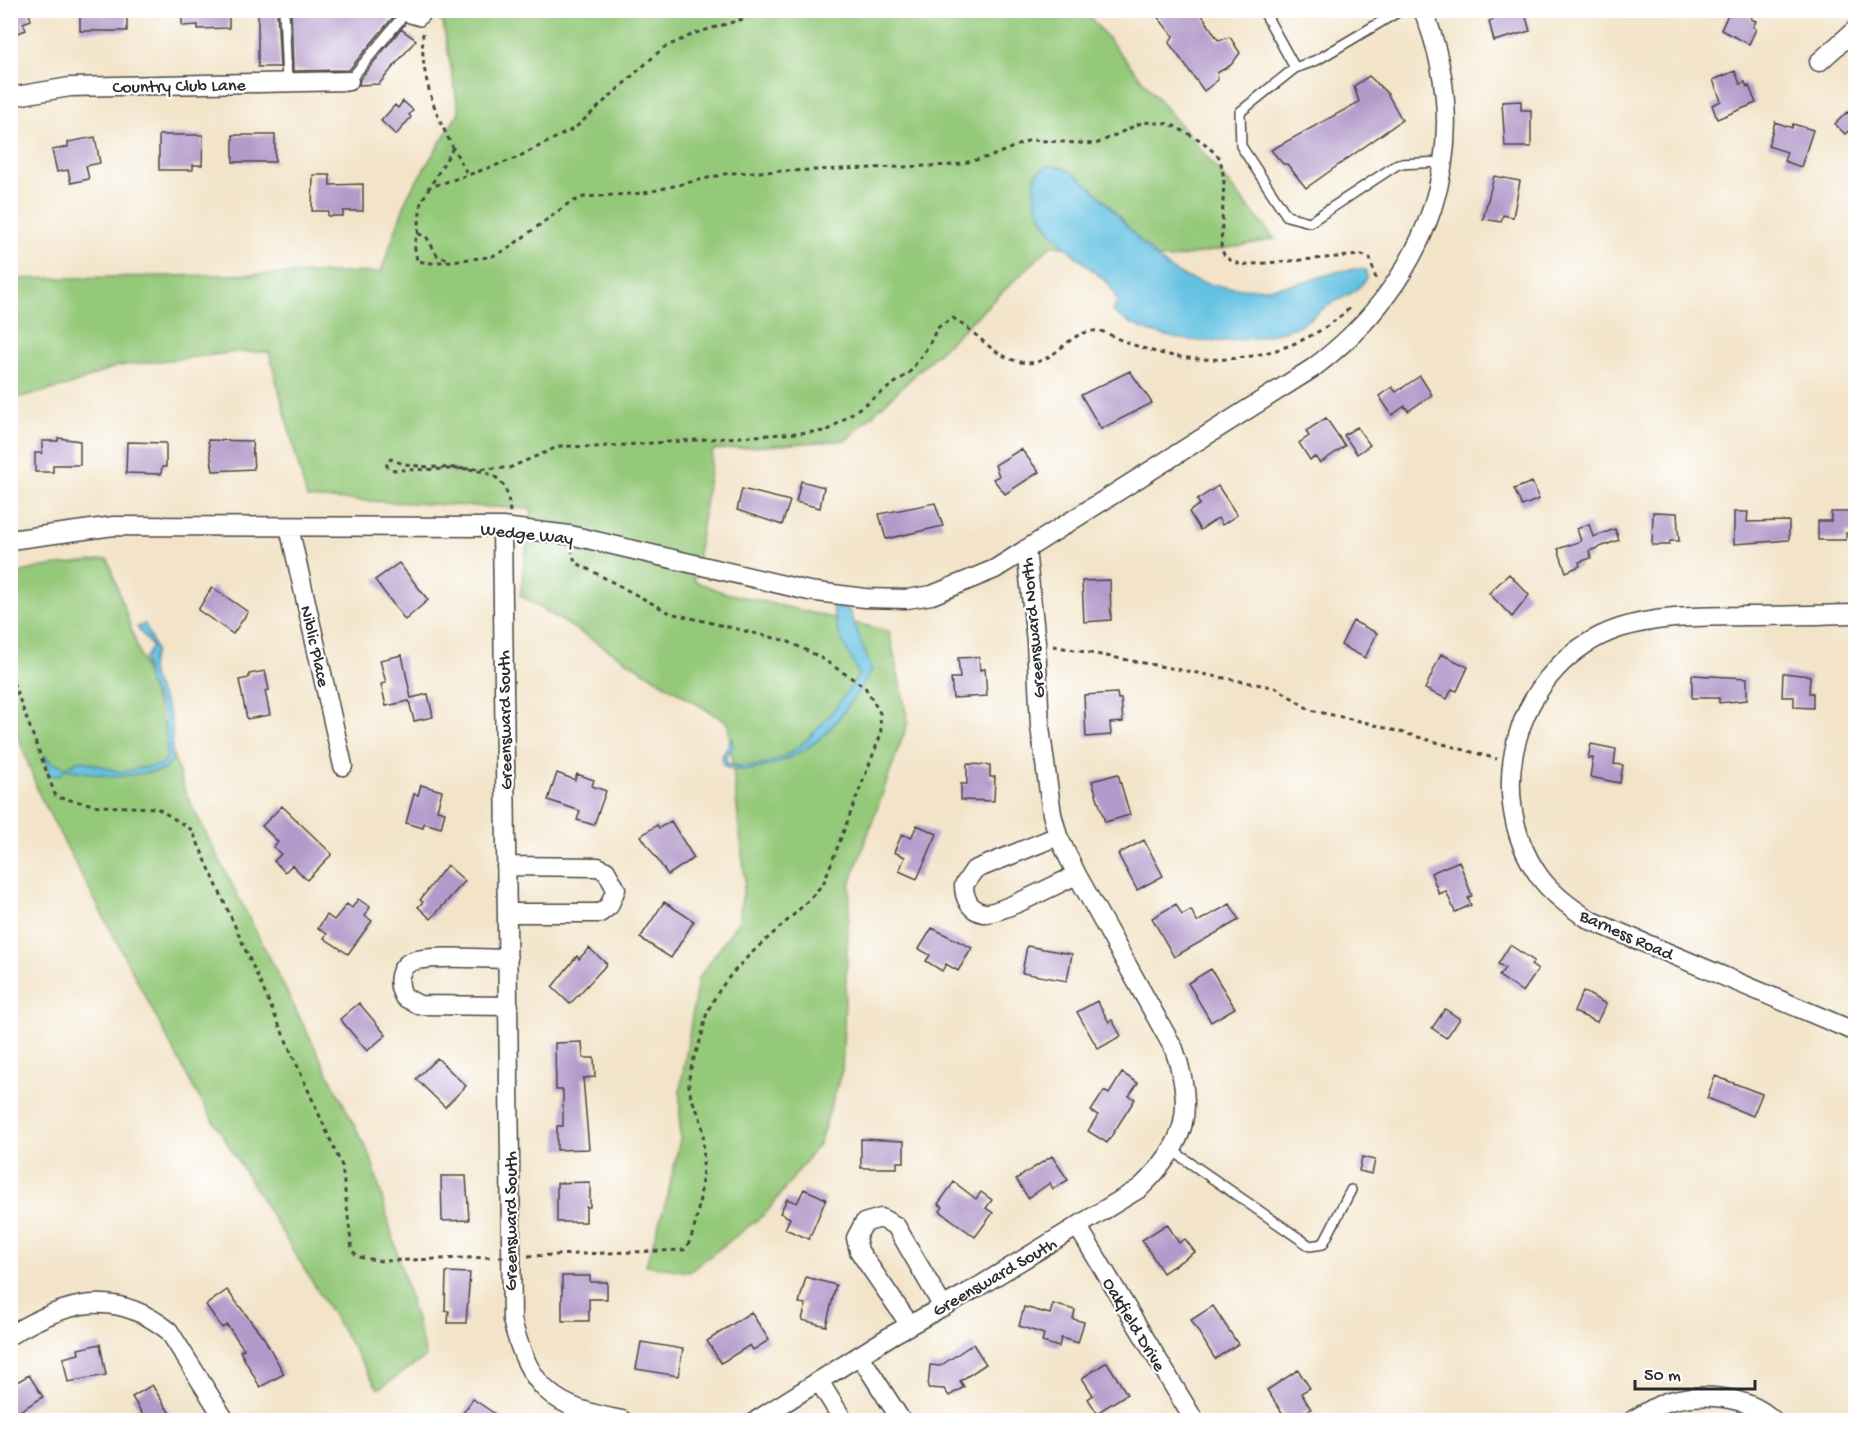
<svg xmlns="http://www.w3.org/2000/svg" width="1866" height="1431" font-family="'Gochi Hand',sans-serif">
<rect width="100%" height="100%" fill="#fff"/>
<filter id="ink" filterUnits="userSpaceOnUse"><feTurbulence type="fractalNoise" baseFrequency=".0167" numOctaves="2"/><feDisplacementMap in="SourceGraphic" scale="12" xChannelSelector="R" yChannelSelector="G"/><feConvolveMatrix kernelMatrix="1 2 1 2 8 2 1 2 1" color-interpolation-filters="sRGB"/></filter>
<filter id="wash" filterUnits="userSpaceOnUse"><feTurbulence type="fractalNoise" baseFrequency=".008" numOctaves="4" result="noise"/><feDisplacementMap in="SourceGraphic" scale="24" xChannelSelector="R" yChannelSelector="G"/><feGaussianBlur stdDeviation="1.35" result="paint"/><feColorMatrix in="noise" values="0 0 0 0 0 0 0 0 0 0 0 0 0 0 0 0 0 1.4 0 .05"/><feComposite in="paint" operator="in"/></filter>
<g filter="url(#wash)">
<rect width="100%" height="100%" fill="#f3e4c9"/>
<path fill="#95c97a" stroke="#607a52" stroke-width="1.5" d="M429 10 1085 11 1275 239 1170 259 1052 245 846 440 713 450 694 581 722 592 889 631 908 722 850 884 842 1070 819 1144 766 1213 689 1272 646 1265 667 1198 680 1140V1091L698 979 738 922 745 880 728 723 520 595 532 509 307 498 269 352H237L117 366 67 386 11 399 10 279 381 272 408 195 459 112 443 23Z
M108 559 186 794 371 1158 426 1357 378 1389 194 1089 39 794 11 716V575L42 567Z"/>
<path fill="#64c1e2" stroke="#487686" stroke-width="1.5" d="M1049 166C1090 162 1137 253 1179 274 1213 291 1267 292 1304 282 1324 277 1346 266 1366 270L1367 278C1353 296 1346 295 1327 306 1317 312 1308 322 1297 326 1241 348 1162 349 1113 312L1117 301C1112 284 1103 279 1091 269 1061 243 1026 217 1036 173Z
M832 606 849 610 872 670C859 691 844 713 828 731 809 753 749 782 723 765L722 757 732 738 733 747 725 756 728 764C788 780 829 717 859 675L838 632Z
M145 624 156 651C139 678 172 700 172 727 173 738 171 748 172 760L165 770 115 777 65 769 59 776 47 775 49 772 45 756 53 763 66 767 80 760 120 772 163 764 167 755 165 718 148 682 144 659 152 647 137 627Z"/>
<g id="blocks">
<path fill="#b39aca" d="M10 10H28L31 20 23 23 26 30 10 36Z
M83 10H127V31H80V13H83Z
M182 10H229V28L198 29V25L182 26Z
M258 10H277L280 67H258Z
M291 10H399L349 70 293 71Z
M1152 10H1199L1218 40 1230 37 1240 53 1231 65 1217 73 1218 80 1204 91 1169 43 1173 36Z
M1491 10H1524L1530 31 1494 41 1489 21 1493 20Z
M1730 10H1755L1751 19 1756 21 1753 27 1756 29 1749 44 1721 30Z
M405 24 401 29 416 40 379 84 359 85 360 79Z
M1735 71 1740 84 1745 82 1747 87 1749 86 1756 103 1717 119 1712 105 1721 101 1713 80Z
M1369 76 1387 93 1402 120 1306 188 1287 164H1283L1271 150 1359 102 1354 86Z
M403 101 413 110 409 115 411 117 396 135 381 121 395 105 398 108Z
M1521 101V110H1531V147H1505L1502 102Z
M1847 112 1856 121V125L1845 134 1835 124Z
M1775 122 1792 128 1793 124 1813 130 1801 167 1784 161 1787 152 1768 146Z
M159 135H203L202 165H193V170H159Z
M233 135H275V162H233Z
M95 137 100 163 86 166 89 179 71 183 68 170 57 172 52 150 68 147V142Z
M313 175H330V185L363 184V211H343V216H328V211H312Z
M1494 176 1520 181 1513 217 1503 215 1501 222 1483 219Z
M1130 371 1152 403 1101 429 1081 395Z
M1420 376 1432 395 1408 411 1405 406 1392 415 1379 396 1392 387 1396 392Z
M1326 418 1345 446 1320 463 1315 457 1310 460 1299 443 1309 436 1306 431Z
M1357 427 1370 445 1357 454 1344 435Z
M58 438 80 441V465H53V472H35V453H42V441H58Z
M208 440 252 441 254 469 213 471Z
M127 442 166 443V467H162L161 474 126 473Z
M1021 449 1039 472 1005 494 993 479 999 476 995 465Z
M801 481 824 487 820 508 796 502Z
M1532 482 1539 499 1522 506 1514 489Z
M1218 486 1237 515 1222 525 1218 518 1200 530 1189 512 1200 504 1197 500Z
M742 489 790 501 782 525 737 510Z
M935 503 943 526 886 539 879 514Z
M1653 512 1677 513 1679 541H1670L1669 545H1652Z
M1734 512H1748L1747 522 1789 521V540L1734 544Z
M1831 512H1856V533H1846V540H1818V521H1831Z
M1589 524 1593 537 1615 529 1619 540 1589 551 1591 558 1579 562 1580 566 1566 572 1558 549 1581 541 1577 529Z
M399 563 428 600 405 620 375 580Z
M1509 574 1529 595 1512 617 1489 593Z
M1110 580 1111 620 1084 622 1082 581Z
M212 587 248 612 233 634 198 610Z
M1353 621 1377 633 1365 658 1341 645Z
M1441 654 1468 667 1457 691 1452 689 1447 699 1425 689Z
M402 655 411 698 428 694 433 717 414 721 409 701 386 706 381 684 386 683 380 660Z
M979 657 980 670 985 669 987 696 953 698 951 678H960L958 658Z
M265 671 269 690 265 691 270 715 247 719 239 680 249 678V674Z
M1783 673 1810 676 1809 693H1813V708L1794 707V697H1782Z
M1692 675 1747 678V700L1719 703V698H1692Z
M1117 693 1118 699H1121L1123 722 1110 723 1111 735 1086 737 1084 695Z
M1591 744 1616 749 1614 764 1623 765 1620 783 1590 777 1593 758H1588Z
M967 764 990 765V777H995L994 801 961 800V784H967Z
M557 773 575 780 577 774 594 780 592 786 606 791 594 825 577 820 580 811 548 800Z
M1118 774 1130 815 1105 822 1092 781Z
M421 785 442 791 437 810 445 812 441 828 424 823 423 828 406 823 414 794 418 795Z
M282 806 332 854 307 880 292 865 285 872 274 861 281 854 273 847 278 842 262 826Z
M671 821 694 858 668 875 641 836 657 825 659 828Z
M917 825 937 834 917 879 899 871 905 857 894 852 902 834 911 838Z
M1144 840 1163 876 1137 890 1118 854Z
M1459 861 1472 896 1468 898 1471 905 1455 912 1446 891 1439 894 1431 873Z
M447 865 465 881 431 919 418 907 423 902 420 900Z
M358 899 370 907 365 916 372 921 348 954 324 938 327 934 318 928 327 915 334 920 347 904 352 908Z
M664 902 694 921 671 958 640 938Z
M1176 904 1182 915 1191 910 1197 922 1230 904 1239 920 1174 957 1152 918Z
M932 928 972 948 958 971 946 964 942 971 926 961 930 955 919 949Z
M1510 945 1534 961 1531 965 1538 970 1523 992 1499 976 1505 968 1498 964Z
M1027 946 1072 954 1067 981 1022 973Z
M589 948 607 964 570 1004 552 987 577 956 579 959Z
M1211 969 1235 1008 1211 1022 1188 983Z
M1583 991 1606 1004 1597 1022 1574 1012Z
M1097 1001 1109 1022 1112 1020 1121 1036 1098 1049 1077 1012Z
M359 1003 386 1035 367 1051 340 1019Z
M1445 1009 1460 1019 1446 1038 1432 1028Z
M582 1042 583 1058H594L595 1077 583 1078 589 1149 557 1150V1126H563V1090H556L555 1043Z
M437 1058 466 1086 445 1107 416 1079Z
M1122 1073 1138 1083 1129 1096 1135 1099 1107 1143 1088 1131 1098 1115 1091 1111 1104 1091 1109 1094Z
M1715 1076 1762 1094 1753 1116 1707 1098Z
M861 1139 904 1141V1162H897V1168H861Z
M1052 1156 1068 1180 1053 1189 1050 1183 1028 1198 1016 1179Z
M1362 1157 1375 1160 1372 1174 1359 1171Z
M441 1176H466L469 1220 442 1221Z
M590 1182V1207H586V1222H557V1183Z
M954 1182 976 1199 981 1192 992 1200 986 1208 993 1213 975 1237 940 1211 943 1207 938 1204Z
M804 1189 826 1199 809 1239 785 1229 790 1218 780 1213 787 1199 797 1203Z
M1167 1224 1179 1243 1185 1239 1195 1252 1163 1273 1142 1240Z
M446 1272 470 1273 466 1323H448L449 1311H445Z
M562 1276H590V1282H607V1299H589V1321H562Z
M806 1277 836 1285 826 1326 802 1320 806 1304 799 1303Z
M227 1290 264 1338 284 1374 260 1387 240 1351 244 1349 227 1325 222 1328 206 1305Z
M1053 1304 1075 1310 1073 1319 1084 1322 1078 1343 1061 1338 1059 1347 1042 1342 1044 1334 1019 1326 1024 1307 1050 1314Z
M1213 1306 1238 1344 1215 1359 1191 1320Z
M751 1312 769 1340 753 1350 750 1345 721 1363 707 1341Z
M641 1342 683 1349 678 1376 636 1369Z
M100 1344 106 1375 68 1382 63 1358 79 1354 78 1349Z
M973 1344 986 1364 960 1381 964 1387 949 1396 944 1389 928 1388 930 1365 940 1366Z
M1107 1362 1127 1394 1097 1413 1088 1399 1093 1395 1082 1378Z
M1298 1370 1310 1388 1301 1393 1311 1409 1294 1420H1287L1267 1390Z
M29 1375 43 1397 10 1417V1386Z
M152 1385 174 1420H146L132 1397Z
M473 1399 504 1420H458Z"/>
</g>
</g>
<g filter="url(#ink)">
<use href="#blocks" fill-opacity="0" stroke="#494743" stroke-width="1.5"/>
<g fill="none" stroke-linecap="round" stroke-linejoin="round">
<g stroke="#494743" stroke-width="12">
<path id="lane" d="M284 10 287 83
M1263 10 1295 68 1317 60 1401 10
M1295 68 1240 112 1241 146 1287 216 1310 222 1398 164 1443 162
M349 81 403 16 420 21 431 10
M1173 1151 1310 1246 1323 1244 1351 1190"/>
</g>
<g stroke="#494743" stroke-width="21">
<path id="street" d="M1819 62 1856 29
M10 97 70 87 349 81
M289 527 343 766
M502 527 512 1320C530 1390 553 1407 622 1420
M10 540 114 526 502 527 570 535 809 591 865 598 907 599 932 595 995 569 1313 368C1428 282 1479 148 1423 10
M1856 614C1819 615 1783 616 1746 616 1704 617 1661 615 1620 628 1519 661 1479 790 1539 876 1552 894 1571 908 1590 920L1856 1032
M1058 836 974 870 964 885C964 898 970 911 984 913 999 915 1060 882 1077 875
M506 866 598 867 606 871 616 889 609 906 600 913H507
M508 959C481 959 442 955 417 960 398 963 396 983 404 997L419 1005 509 1006
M1078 1227 1194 1420
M910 1325 859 1251 856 1238 864 1223 881 1218 896 1226 943 1307
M10 1335C65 1302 114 1287 169 1331L225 1420
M860 1356 901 1420
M819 1381 843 1420
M757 1420 892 1335 978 1287 1140 1188C1186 1144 1196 1110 1174 1049L1077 875 1058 836 1052 814 1040 727 1036 642 1026 549
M1633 1420C1644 1414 1658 1404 1670 1401 1703 1392 1748 1396 1773 1420"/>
</g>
<path stroke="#494743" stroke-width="3" stroke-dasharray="4.5 4.5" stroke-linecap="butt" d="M423 33C419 85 443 131 468 175L514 159 575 128 663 48 696 33 773 10
M453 148 421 202 418 234 414 243 417 261 431 263 490 257 506 250 569 203 584 197 644 193 729 173 956 165 992 156 1030 140 1096 144 1143 122 1170 124 1202 141 1220 158 1224 179 1221 249 1226 258 1241 265 1362 255 1370 258 1376 279
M427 188 468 175
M418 234 426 236 437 255 447 259
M510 512C509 503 508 489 500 481 481 460 418 474 391 459L386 463 388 468 395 470 509 468 560 446 595 447 827 431 909 373 929 345 937 328 953 318C973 329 987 349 1008 358 1055 378 1062 328 1099 331 1107 332 1113 337 1121 340 1136 346 1153 352 1169 355 1234 368 1304 352 1352 306
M1053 646 1277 688 1310 710 1364 722 1497 759
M10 674 56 797 99 806 157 808 192 830 342 1166 352 1250 358 1257 381 1261 494 1257
M528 1256 684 1250C700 1235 707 1148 702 1125 699 1110 688 1098 689 1082 689 1067 697 1052 701 1038 704 1029 704 1019 708 1011 732 957 789 928 824 882L881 734 880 713 865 687 818 656 787 641 670 613 575 562 572 552"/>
<use href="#lane" stroke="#fff" stroke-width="9"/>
<use href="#street" stroke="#fff" stroke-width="18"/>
<path stroke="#494743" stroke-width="3" stroke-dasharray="4.5 4.5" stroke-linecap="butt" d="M499 1257H523"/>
</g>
</g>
<g text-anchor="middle" stroke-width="4.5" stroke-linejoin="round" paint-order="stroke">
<g font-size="18" fill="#2b2b2b" stroke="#fff">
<text transform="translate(179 85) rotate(-1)" y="6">Country Club Lane</text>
<text transform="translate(527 533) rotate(6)" y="6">Wedge Way</text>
<text transform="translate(1032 628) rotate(-95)" y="6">Greensward North</text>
<text transform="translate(316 646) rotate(77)" y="6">Niblic Place</text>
<text transform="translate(504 720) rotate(-91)" y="6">Greensward South</text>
<text transform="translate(1627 934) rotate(24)" y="6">Barness Road</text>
<text transform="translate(510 1221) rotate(-90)" y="6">Greensward South</text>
<text transform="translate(994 1276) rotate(-30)" y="6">Greensward South</text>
<text transform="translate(1135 1324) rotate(59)" y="6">Oakfield Drive</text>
</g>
</g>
<rect width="1866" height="1431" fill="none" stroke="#fff" stroke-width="36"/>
<path d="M1635 1380v9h120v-9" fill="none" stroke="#2b2b2b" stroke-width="3"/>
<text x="1644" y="1380" font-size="18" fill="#2b2b2b" stroke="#ffffff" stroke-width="4.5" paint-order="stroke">50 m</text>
</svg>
